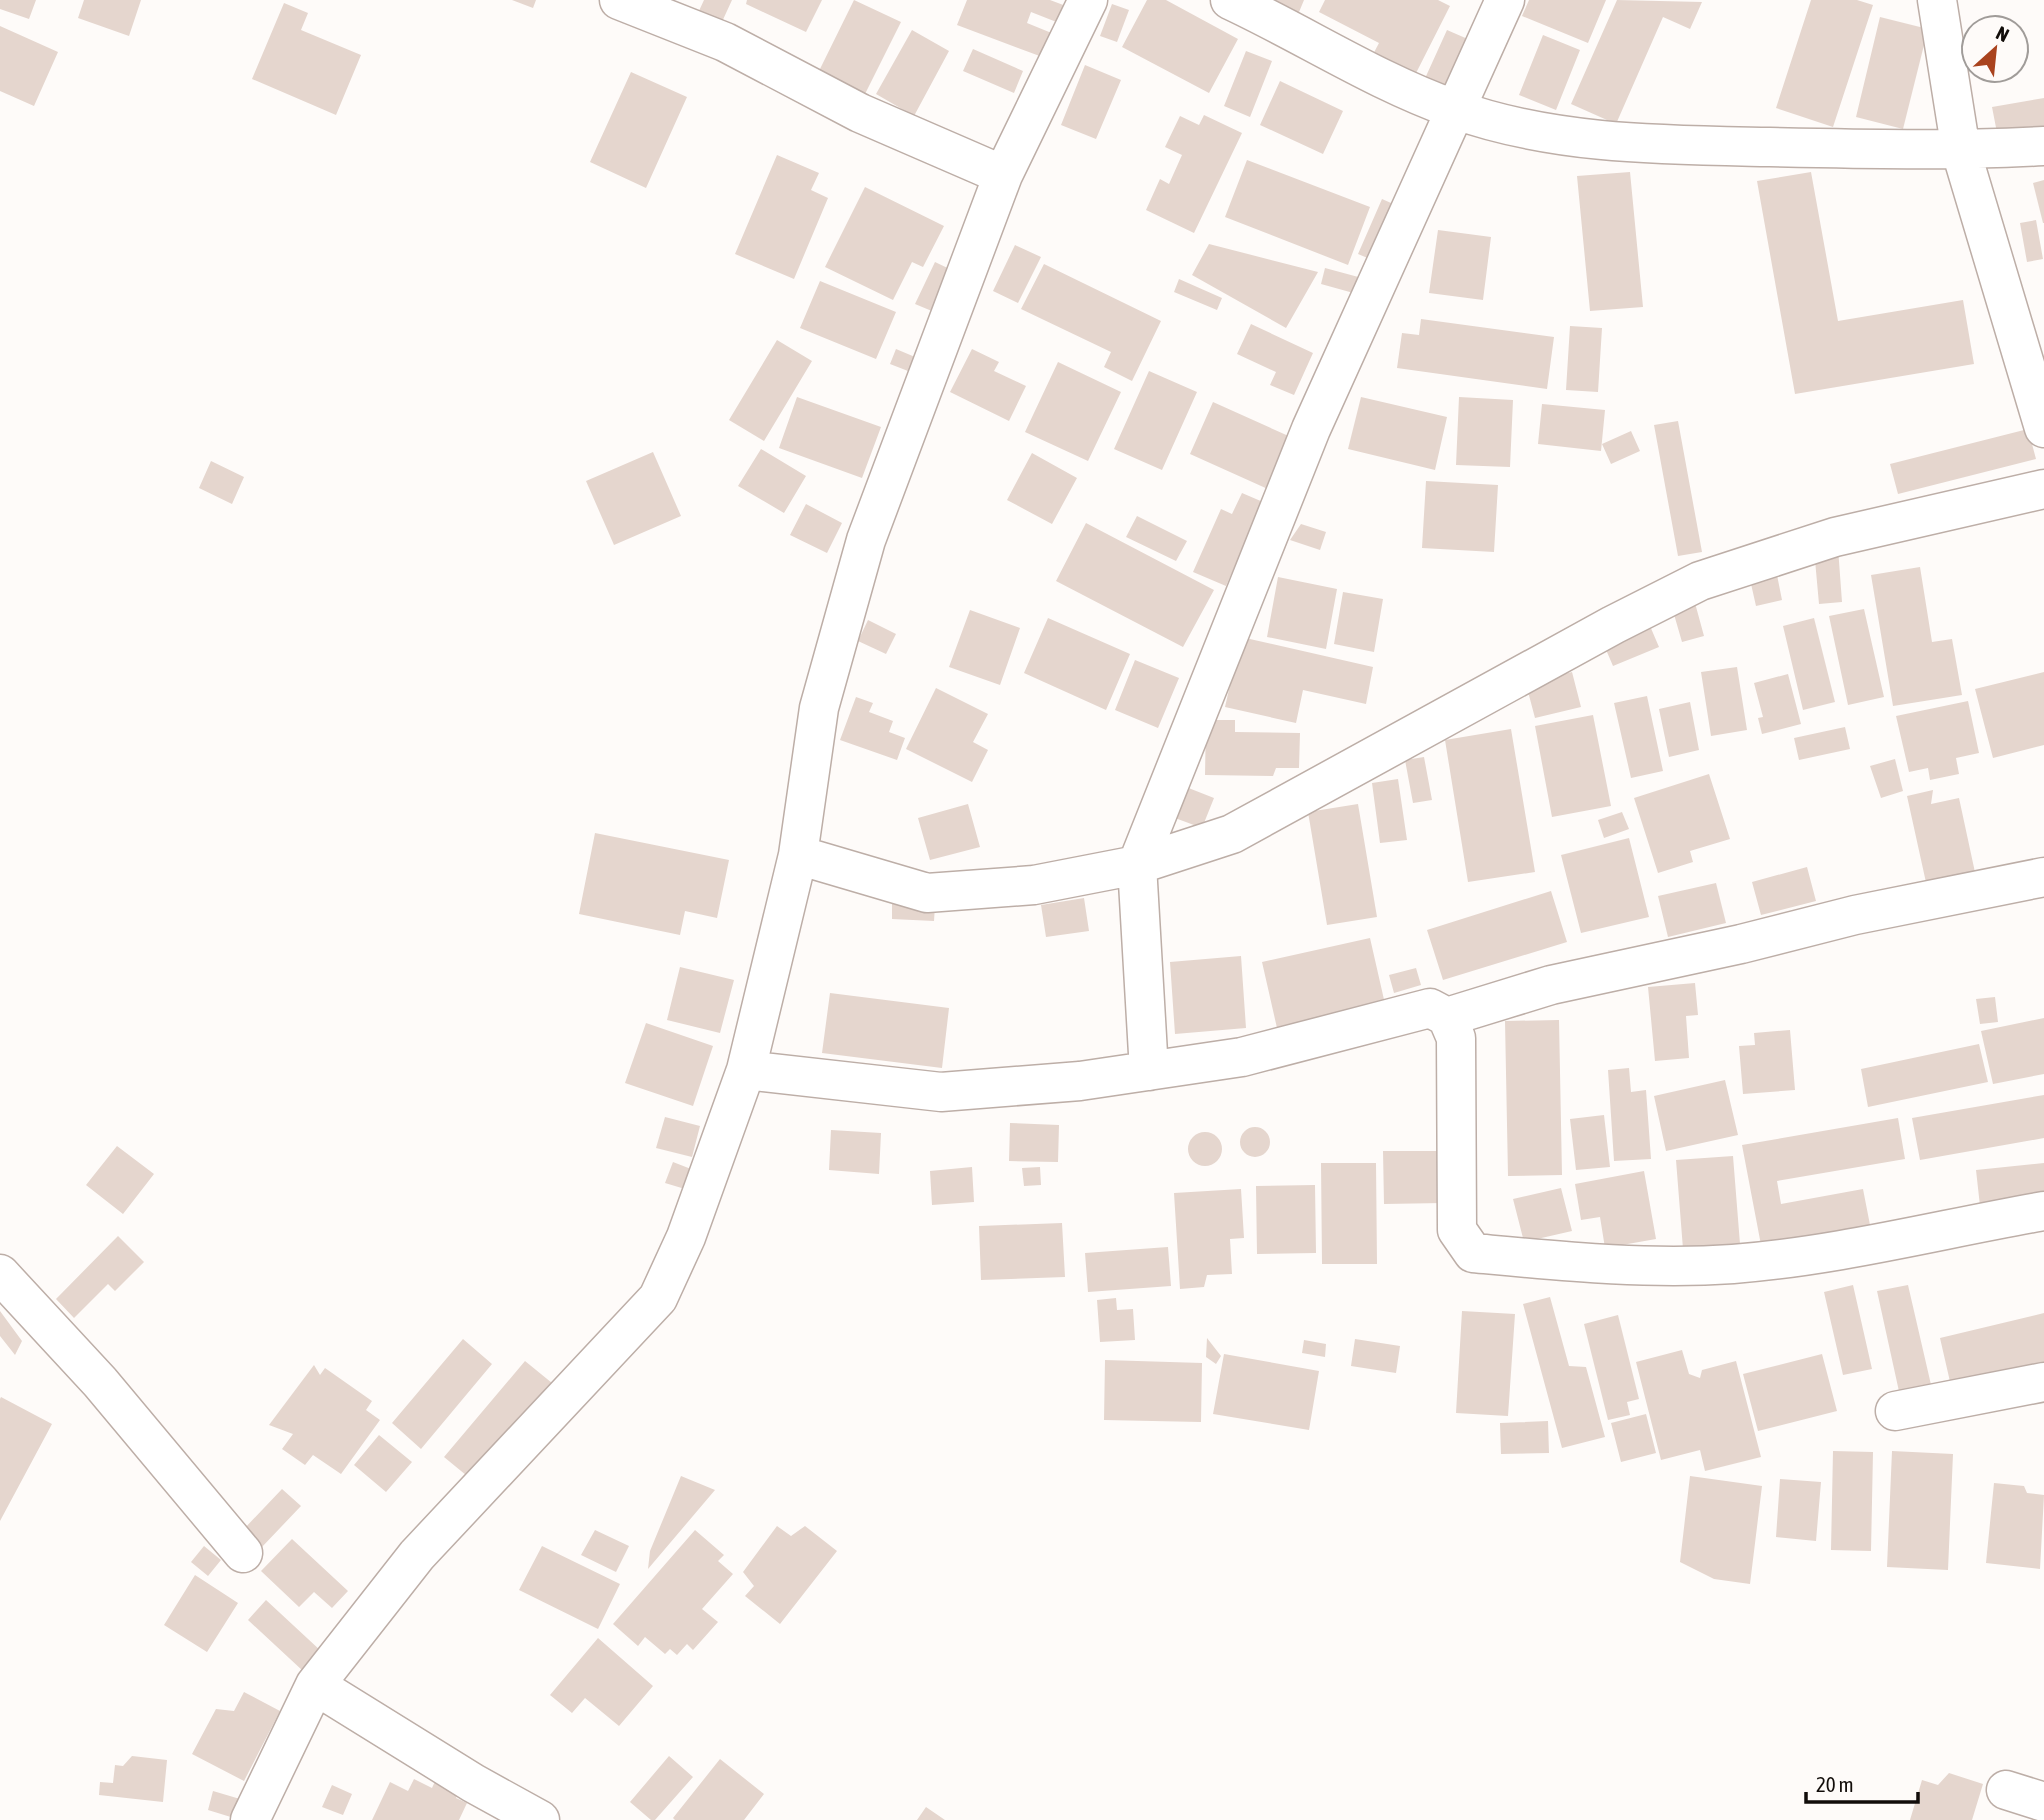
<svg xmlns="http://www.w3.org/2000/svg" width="2044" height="1820" font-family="'Asap Condensed',sans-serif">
<rect width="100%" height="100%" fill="#fefbf9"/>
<path fill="#e5d6ce" d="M0 0H36L29 19 0 9Z
M84 0H141L129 36 78 18Z
M512 0H536L533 8Z
M704 0H732L721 24 698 13Z
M747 0H822L806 32 746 4Z
M854 0 901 22 865 94 819 71Z
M967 0H1050L1066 6 1059 23 1031 12 1027 23 1054 34 1045 58 957 25Z
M1147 0H1166L1238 39 1209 93 1122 47Z
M1266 0H1304L1297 17Z
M1325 0H1438L1450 6 1412 81 1370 60 1379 43 1319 12Z
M1529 0H1606L1588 43 1522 16Z
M1617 0 1702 2 1690 29 1663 17 1616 124 1571 104Z
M1811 0H1857L1873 5 1833 127 1776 108Z
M284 3 308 13 301 30 361 55 336 115 252 79Z
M1112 4 1129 10 1117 42 1100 36Z
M1880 17 1928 29 1903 129 1856 117Z
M0 26 58 52 34 106 0 91Z
M912 30 949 51 914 116 876 94Z
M1447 30 1470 40 1445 95 1422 85Z
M1543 35 1580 50 1556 110 1519 95Z
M973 49 1023 71 1014 93 963 71Z
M1246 51 1272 61 1250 117 1224 106Z
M1085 65 1121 80 1096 139 1061 125Z
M631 72 687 97 646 188 590 162Z
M1280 81 1343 111 1323 154 1260 125Z
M2044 98V134L1999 143 1992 107Z
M1204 115 1242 133 1194 233 1146 210 1160 179 1169 184 1182 155 1165 147 1180 116 1199 125Z
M777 155 819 173 811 190 828 198 794 279 735 254Z
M1247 160 1370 207 1348 265 1225 217Z
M1630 172 1643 307 1590 311 1577 176Z
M1811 172 1838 321 1963 300 1974 364 1795 394 1757 181Z
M2044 180V223H2043L2033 183Z
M865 187 944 226 923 267 912 262 893 300 825 267Z
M1382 199 1400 207 1377 262 1358 254Z
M2036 220 2043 259 2027 262 2020 223Z
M1438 230 1491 237 1483 300 1429 293Z
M1209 244 1318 272 1286 328 1192 275Z
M1015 245 1041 257 1018 303 993 291Z
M935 262 958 273 939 314 915 304Z
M1044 264 1161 321 1132 381 1104 367 1111 352 1021 309Z
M1325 268 1362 278 1357 294 1321 284Z
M1179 279 1222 298 1217 310 1174 292Z
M820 281 896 312 876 359 800 328Z
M1421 319 1554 337 1547 389 1397 368 1402 333 1419 335Z
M1251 324 1313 353 1294 395 1270 385 1276 372 1237 354Z
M1570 326 1602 328 1598 392 1566 390Z
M777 340 812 361 764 441 729 420Z
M896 349 915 357 908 371 890 364Z
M972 349 999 362 994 371 1026 386 1009 421 950 392Z
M1058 362 1121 392 1088 461 1025 432Z
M1149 371 1197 392 1162 470 1114 449Z
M797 397 881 427 862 478 779 448Z
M1361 397 1447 417 1435 470 1348 449Z
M1459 397 1513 400 1510 467 1456 465Z
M1213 402 1293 438 1270 490 1190 454Z
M1542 404 1605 410 1601 451 1538 444Z
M1678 421 1702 552 1678 556 1654 425Z
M2028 429 2036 459 1898 494 1890 464Z
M1631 431 1640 451 1611 464 1602 444Z
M761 449 806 476 784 513 738 486Z
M653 452 681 516 614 545 586 481Z
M1032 453 1077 478 1052 524 1007 500Z
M211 461 244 477 232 504 199 488Z
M1426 481 1498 485 1494 552 1422 548Z
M1242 493 1263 502 1226 586 1193 572 1221 509 1232 514Z
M806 504 842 523 827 553 790 535Z
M1137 516 1187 541 1176 561 1126 537Z
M1086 523 1214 590 1183 647 1056 581Z
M1301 524 1326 532 1320 550 1290 540Z
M1838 548 1842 602 1819 604 1815 560Z
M1920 567 1932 642 1952 639 1962 695 1893 706 1871 575Z
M1776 570 1782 600 1756 606 1749 575Z
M1278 577 1337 589 1326 649 1267 637Z
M1343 592 1383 599 1374 652 1334 644Z
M1692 592 1704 636 1682 642 1671 604Z
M1864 609 1884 697 1848 705 1829 616Z
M970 610 1020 628 1000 685 949 667Z
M1048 618 1130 654 1106 710 1024 673Z
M1814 618 1835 702 1803 710 1783 626Z
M1647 619 1659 647 1613 666 1601 638Z
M868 620 896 634 886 654 858 641Z
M1241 637 1373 667 1366 704 1303 690 1296 723 1225 707Z
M1135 660 1179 678 1158 728 1115 710Z
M1737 667 1747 730 1711 736 1701 672Z
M1572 672 1581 707 1535 718 1526 684Z
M2044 672V745L1993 758 1975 689Z
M1788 674 1801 724 1762 734 1758 718 1763 717 1754 683Z
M936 688 988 714 973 742 988 750 972 782 906 749Z
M1647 696 1663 771 1631 778 1614 703Z
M856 697 873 703 869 712 893 721 889 732 905 738 897 760 840 740Z
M1968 701 1979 753 1956 758 1959 774 1930 780 1928 768 1909 772 1896 716Z
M1690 702 1699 750 1669 757 1659 709Z
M1593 715 1611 806 1552 817 1535 726Z
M1206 720H1235V732L1300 733 1299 768H1276L1273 776 1205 775Z
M1845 727 1850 749 1799 760 1794 738Z
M1511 729 1535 872 1468 882 1445 740Z
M1424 757 1432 800 1413 803 1405 760Z
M1895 759 1903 791 1881 798 1870 766Z
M1709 774 1730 839 1690 851 1693 862 1658 873 1634 798Z
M1398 779 1407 840 1380 843 1372 783Z
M1186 787 1214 798 1202 828 1175 818Z
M1933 790 1931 804 1959 798 1976 877 1927 887 1907 796Z
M968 804 980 847 930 860 918 818Z
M1358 804 1377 917 1327 925 1308 812Z
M1622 812 1629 829 1604 838 1598 820Z
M595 833 729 860 717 918 685 911 680 935 579 914Z
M1629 838 1649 917 1581 933 1561 855Z
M1807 867 1816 901 1761 915 1752 882Z
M1716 883 1726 923 1668 937 1658 896Z
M1551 891 1567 942 1443 980 1427 930Z
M1084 898 1089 931 1046 937 1041 905Z
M892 904 935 906 934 921 892 919Z
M1370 938 1385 1004 1277 1028 1262 962Z
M1241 956 1246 1028 1175 1034 1170 962Z
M680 967 734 980 720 1033 667 1020Z
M1416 968 1421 985 1394 993 1389 975Z
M1695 983 1698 1015 1686 1016 1689 1058 1655 1061 1648 987Z
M830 993 949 1008 942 1068 822 1053Z
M1995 997 1998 1022 1980 1024 1976 999Z
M2044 1018V1074L1993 1084 1981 1031Z
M1559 1020 1562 1175 1508 1176 1505 1021Z
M646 1023 713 1046 693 1106 625 1083Z
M1790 1030 1795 1090 1743 1094 1739 1046 1755 1045 1754 1033Z
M1979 1044 1988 1082 1868 1107 1861 1069Z
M1629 1068 1631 1092 1646 1090 1651 1159 1614 1161 1608 1070Z
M1725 1080 1738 1135 1666 1151 1654 1096Z
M2044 1095V1138L1920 1160 1912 1118Z
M1604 1115 1610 1167 1576 1170 1570 1119Z
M665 1117 700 1126 692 1157 656 1148Z
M1898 1118 1905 1159 1777 1181 1781 1204 1863 1189 1870 1225 1761 1245 1742 1145Z
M1010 1123 1059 1125 1058 1162 1009 1161Z
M1240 1142a15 15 0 1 1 30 0a15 15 0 1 1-30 0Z
M831 1130 881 1133 879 1174 829 1170Z
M1188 1149a17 17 0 1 1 34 0a17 17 0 1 1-34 0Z
M117 1146 154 1174 123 1214 86 1185Z
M1383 1151H1443V1203L1384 1204Z
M1733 1156 1740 1244 1683 1249 1676 1160Z
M673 1162 691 1169 685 1189 665 1183Z
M1321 1163H1376L1377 1264H1322Z
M2044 1163V1199L1980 1206 1976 1170Z
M972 1167 974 1202 932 1205 930 1171Z
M1040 1167 1041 1185 1024 1186 1022 1168Z
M1644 1171 1656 1239 1605 1248 1600 1217 1581 1220 1575 1184Z
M1315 1185 1316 1253 1257 1254 1256 1186Z
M1561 1188 1572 1231 1524 1242 1513 1199Z
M1241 1189 1244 1238 1230 1239 1232 1274 1207 1275 1204 1287 1180 1289 1174 1193Z
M1062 1223 1065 1277 981 1280 979 1226Z
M118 1236 144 1262 115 1291 108 1284 74 1318 56 1299Z
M1168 1247 1171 1286 1088 1292 1085 1253Z
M1853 1285 1872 1369 1843 1375 1824 1292Z
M1908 1285 1932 1389 1900 1396 1877 1291Z
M1550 1297 1569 1366 1586 1367 1605 1437 1562 1448 1523 1304Z
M1116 1298 1117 1310 1133 1309 1135 1340 1100 1342 1097 1300Z
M0 1311 22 1341 15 1355 0 1336Z
M1462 1311 1515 1314 1508 1416 1456 1413Z
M2044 1313V1365L1951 1386 1940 1338Z
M1618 1315 1639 1399 1627 1402 1630 1415 1608 1420 1584 1324Z
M1207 1338 1221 1356 1216 1364 1206 1357Z
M463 1339 492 1364 421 1449 392 1423Z
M1355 1339 1400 1346 1396 1373 1351 1366Z
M1304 1340 1326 1344 1325 1357 1302 1353Z
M1682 1350 1689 1374 1700 1378 1702 1370 1736 1361 1761 1457 1705 1471 1700 1450 1661 1460 1636 1362Z
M1224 1354 1319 1371 1309 1430 1213 1414Z
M1822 1354 1837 1411 1758 1431 1743 1374Z
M1105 1360 1202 1363 1201 1422 1104 1420Z
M525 1361 552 1383 472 1480 444 1457Z
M314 1365 320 1375 325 1368 372 1401 366 1410 380 1420 341 1474 313 1455 305 1465 282 1449 293 1434 269 1425Z
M1 1397 52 1424 0 1521V1399Z
M1646 1414 1656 1453 1621 1462 1611 1423Z
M1548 1421 1549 1453 1501 1454 1500 1423Z
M379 1435 412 1462 386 1492 354 1465Z
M1833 1451 1873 1452 1871 1551 1831 1550Z
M1892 1451 1953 1454 1948 1570 1887 1567Z
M681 1476 715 1490 648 1569 650 1551Z
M1690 1476 1762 1486 1750 1584 1714 1579 1680 1562Z
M1780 1479 1821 1482 1816 1541 1776 1537Z
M1994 1483 2024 1486 2027 1493 2044 1495 2040 1569 1986 1563Z
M282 1489 301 1506 261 1548 243 1530Z
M777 1526 791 1536 805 1526 837 1551 780 1624 745 1596 754 1586 743 1572Z
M595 1530 629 1546 616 1572 581 1555Z
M695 1530 724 1555 718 1561 733 1574 702 1609 718 1622 693 1650 687 1644 677 1655 670 1649 665 1654 645 1637 638 1646 613 1624Z
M292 1539 348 1591 332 1608 314 1592 299 1607 261 1571Z
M204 1546 221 1560 208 1576 191 1562Z
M542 1546 620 1584 598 1629 519 1590Z
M195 1575 238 1603 207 1652 164 1625Z
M266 1600 321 1651 303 1671 248 1620Z
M598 1638 653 1686 619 1726 585 1698 572 1713 550 1695Z
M244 1692 280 1711 244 1781 192 1754 216 1709 234 1711Z
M132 1756 167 1760 163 1802 99 1795 100 1782 113 1783 115 1765 123 1766Z
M669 1756 693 1777 655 1820H651L630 1802Z
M720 1759 764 1794 744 1820H675L673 1818Z
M1949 1773 1983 1784 1972 1820H1910L1922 1780 1938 1785Z
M437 1777 461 1788 456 1798 467 1803 459 1820H372L390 1782 408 1791 414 1779 432 1788Z
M332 1785 352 1794 343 1815 322 1807Z
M213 1791 240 1799 234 1818 208 1810Z
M926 1807 945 1820H917Z"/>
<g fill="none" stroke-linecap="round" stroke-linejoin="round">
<g stroke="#bdaea7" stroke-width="41">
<path id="minor" d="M619 0 725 42 860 113 1003 175
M1230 0C1305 35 1375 81 1454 109 1553 145 1664 145 1768 147 1861 149 1952 151 2044 146
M1937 0 1961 151 2044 428
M798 855 927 893 1034 885 1137 865 1232 834 1613 625 1700 581 1835 537 2044 489
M1447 1017 1456 1038 1457 1230 1473 1253C1560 1261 1646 1270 1733 1264 1838 1256 1941 1229 2044 1211
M746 1070 941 1092 1080 1081 1242 1057 1430 1008 1447 1017 1551 985 1741 944 1855 915 2044 877
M1149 1071 1137 865 1311 429 1505 0
M0 1274 100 1382 243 1553
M1895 1411 2044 1382
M315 1685 473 1783 540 1820
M2006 1790 2044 1802
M250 1820 315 1685 417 1555 658 1298 686 1237 746 1070 798 855 819 708 866 540 1003 175 1088 0"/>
</g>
<use href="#minor" stroke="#fff" stroke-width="38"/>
</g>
<g transform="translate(1995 49) rotate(27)"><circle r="33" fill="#fefbf9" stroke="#a09c99" stroke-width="2"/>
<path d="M0-5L12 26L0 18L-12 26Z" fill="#a9431e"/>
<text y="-10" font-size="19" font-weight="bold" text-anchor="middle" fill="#120d0a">N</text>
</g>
<path d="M1806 1792v10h112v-10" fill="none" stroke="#120d0a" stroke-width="3.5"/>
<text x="1816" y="1792" font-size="21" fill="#120d0a" stroke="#fefbf9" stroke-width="5" paint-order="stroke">20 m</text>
</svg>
